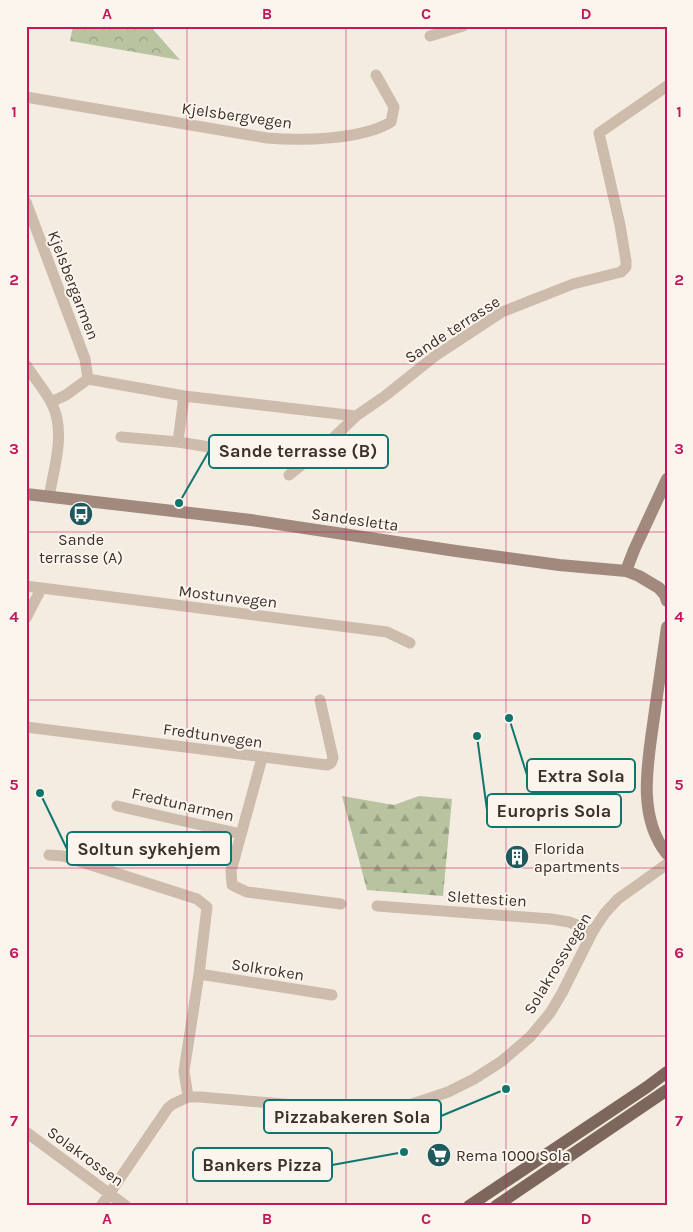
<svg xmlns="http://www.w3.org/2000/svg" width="693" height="1232" font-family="Karla,sans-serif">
<defs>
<pattern id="forest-firs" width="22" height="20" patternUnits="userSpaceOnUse" patternTransform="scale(1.25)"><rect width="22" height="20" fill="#b8c4a0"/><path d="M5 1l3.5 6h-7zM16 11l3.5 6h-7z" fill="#97a083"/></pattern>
<pattern id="park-crowns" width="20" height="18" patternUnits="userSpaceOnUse" patternTransform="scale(1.25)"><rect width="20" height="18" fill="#b8c4a0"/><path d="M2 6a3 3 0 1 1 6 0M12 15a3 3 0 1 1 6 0" fill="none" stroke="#97a083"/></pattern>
</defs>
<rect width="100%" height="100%" fill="#f4ebe1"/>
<path fill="url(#forest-firs)" d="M342 796 394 805 419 796 452 799 443 896 367 890Z"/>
<path fill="url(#park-crowns)" d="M73 26H150L180 60 70 41Z"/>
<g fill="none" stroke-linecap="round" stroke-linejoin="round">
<path stroke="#cdbbac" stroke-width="11" d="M430 36 463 26
M26 97 267 138C301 141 361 140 391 122L394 107 376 75
M26 202 85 359 88 379
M26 365C34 378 45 390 52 404 66 432 54 468 49 497
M51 402 66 395 88 379 184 396 356 416 385 396 435 356 502 312 573 284 621 272 626 267V261L620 225 599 133 667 86
M121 437 178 442 273 457
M178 442 184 396
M289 475 324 447 356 416
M26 586 387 632 410 643
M26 618 41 589
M26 727 327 765 331 763 333 758 320 700
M262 758 231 871 232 885 247 892 341 904
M117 806 241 834
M49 855 63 856 197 899 207 907 199 974 184 1071 188 1097
M377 906 551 919 569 922 593 931
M199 974 332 995
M26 1132 126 1206
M101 1206 168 1108 173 1104 188 1097H200L366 1111 403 1107 448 1092 474 1079 502 1061 530 1037 550 1013 562 993 593 931 605 913 618 899 667 864"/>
<path stroke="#a18a7d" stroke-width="12" d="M26 494 251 520 456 551 559 565 626 571 639 576 659 588 665 595 667 601
M626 571 634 550 667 479
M667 627C663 655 659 683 655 710 649 757 635 814 667 854"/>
<path stroke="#7d675c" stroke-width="12" d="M469 1206 647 1087 667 1072
M496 1206 667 1090"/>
</g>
<path fill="none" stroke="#c2185b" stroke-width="1" stroke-opacity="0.55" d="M187 26V1206M346 26V1206M506 26V1206M26 196H667M26 364H667M26 532H667M26 700H667M26 868H667M26 1036H667"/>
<defs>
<g id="bus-disc" transform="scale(1.25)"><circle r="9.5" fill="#1f5a5e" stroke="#fbf5ee"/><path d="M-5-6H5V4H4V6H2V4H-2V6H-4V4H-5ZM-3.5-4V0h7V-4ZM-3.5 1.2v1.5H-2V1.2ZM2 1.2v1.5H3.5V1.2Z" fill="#fff"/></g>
<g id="building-disc" transform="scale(1.25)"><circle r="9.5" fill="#1f5a5e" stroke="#fbf5ee"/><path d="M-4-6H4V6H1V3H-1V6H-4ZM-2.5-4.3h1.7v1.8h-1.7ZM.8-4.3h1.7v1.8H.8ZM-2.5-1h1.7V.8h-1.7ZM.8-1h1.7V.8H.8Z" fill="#fff"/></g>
<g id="supermarket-disc" transform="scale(1.25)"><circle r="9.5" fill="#1f5a5e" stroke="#fbf5ee"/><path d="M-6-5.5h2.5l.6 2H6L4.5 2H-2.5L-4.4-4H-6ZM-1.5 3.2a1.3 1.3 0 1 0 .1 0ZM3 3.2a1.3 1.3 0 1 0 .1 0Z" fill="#fff"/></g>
</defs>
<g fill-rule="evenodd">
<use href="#bus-disc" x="81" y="514"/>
<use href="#building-disc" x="517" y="857"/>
<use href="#supermarket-disc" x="439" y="1155"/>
</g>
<g text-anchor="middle" stroke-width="4" stroke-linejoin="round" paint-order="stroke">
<g font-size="16" fill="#3b302b" stroke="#fbf5ee">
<text transform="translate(237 115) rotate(8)" y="6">Kjelsbergvegen</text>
<text transform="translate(74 285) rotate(69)" y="6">Kjelsbergarmen</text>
<text transform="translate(452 329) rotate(-33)" y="6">Sande terrasse</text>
<text transform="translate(355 519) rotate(8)" y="6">Sandesletta</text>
<text transform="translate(228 596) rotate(7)" y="6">Mostunvegen</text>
<text transform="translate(213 735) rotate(8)" y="6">Fredtunvegen</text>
<text transform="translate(183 804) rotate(13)" y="6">Fredtunarmen</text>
<text transform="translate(487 898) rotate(4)" y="6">Slettestien</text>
<text transform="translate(557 963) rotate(-59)" y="6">Solakrossvegen</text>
<text transform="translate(268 969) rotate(9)" y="6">Solkroken</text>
<text transform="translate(86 1156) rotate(36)" y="6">Solakrossen</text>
</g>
<g font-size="16" fill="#3b302b" stroke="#fbf5ee" text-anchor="start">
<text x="81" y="545" text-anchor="middle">Sande<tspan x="81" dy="18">terrasse (A)</tspan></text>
<text x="534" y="854">Florida<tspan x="534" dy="18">apartments</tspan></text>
<text x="456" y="1161">Rema 1000 Sola</text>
</g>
</g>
<path fill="none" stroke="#0f766e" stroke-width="2" d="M179 503L209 451M509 718L527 775M477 736L487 810M40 793L67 849M506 1089L441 1116M404 1152L332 1165"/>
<g fill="#0f766e" stroke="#fbf5ee" stroke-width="2">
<circle cx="179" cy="503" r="5"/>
<circle cx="509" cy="718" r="5"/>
<circle cx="477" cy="736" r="5"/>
<circle cx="40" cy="793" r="5"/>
<circle cx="506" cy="1089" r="5"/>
<circle cx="404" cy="1152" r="5"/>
</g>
<g fill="#fbf5ee" stroke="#0f766e" stroke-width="2">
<rect x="209" y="435" width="179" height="33" rx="5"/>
<rect x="527" y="759" width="108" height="33" rx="5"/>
<rect x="487" y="794" width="134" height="33" rx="5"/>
<rect x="67" y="832" width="164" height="33" rx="5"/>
<rect x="264" y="1100" width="177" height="33" rx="5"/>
<rect x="193" y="1148" width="139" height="33" rx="5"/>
</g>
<g font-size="18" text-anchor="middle" font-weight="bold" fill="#3b302b">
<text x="298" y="457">Sande terrasse (B)</text>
<text x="581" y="782">Extra Sola</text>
<text x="554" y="817">Europris Sola</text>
<text x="149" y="855">Soltun sykehjem</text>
<text x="352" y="1123">Pizzabakeren Sola</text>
<text x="262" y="1171">Bankers Pizza</text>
</g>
<rect width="693" height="1232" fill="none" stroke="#fbf5ee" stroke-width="55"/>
<rect x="28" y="28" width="638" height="1176" fill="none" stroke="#c2185b" stroke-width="2"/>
<g font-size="16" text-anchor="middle" font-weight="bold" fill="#c2185b">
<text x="107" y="19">A</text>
<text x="267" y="19">B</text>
<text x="426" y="19">C</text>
<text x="586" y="19">D</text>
<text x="14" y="117">1</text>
<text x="679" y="117">1</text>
<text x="14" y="285">2</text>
<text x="679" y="285">2</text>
<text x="14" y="454">3</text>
<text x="679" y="454">3</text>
<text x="14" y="622">4</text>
<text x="679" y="622">4</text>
<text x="14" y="790">5</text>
<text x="679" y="790">5</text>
<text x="14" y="958">6</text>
<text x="679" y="958">6</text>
<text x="14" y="1126">7</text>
<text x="679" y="1126">7</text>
<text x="107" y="1224">A</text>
<text x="267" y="1224">B</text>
<text x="426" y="1224">C</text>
<text x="586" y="1224">D</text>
</g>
</svg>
